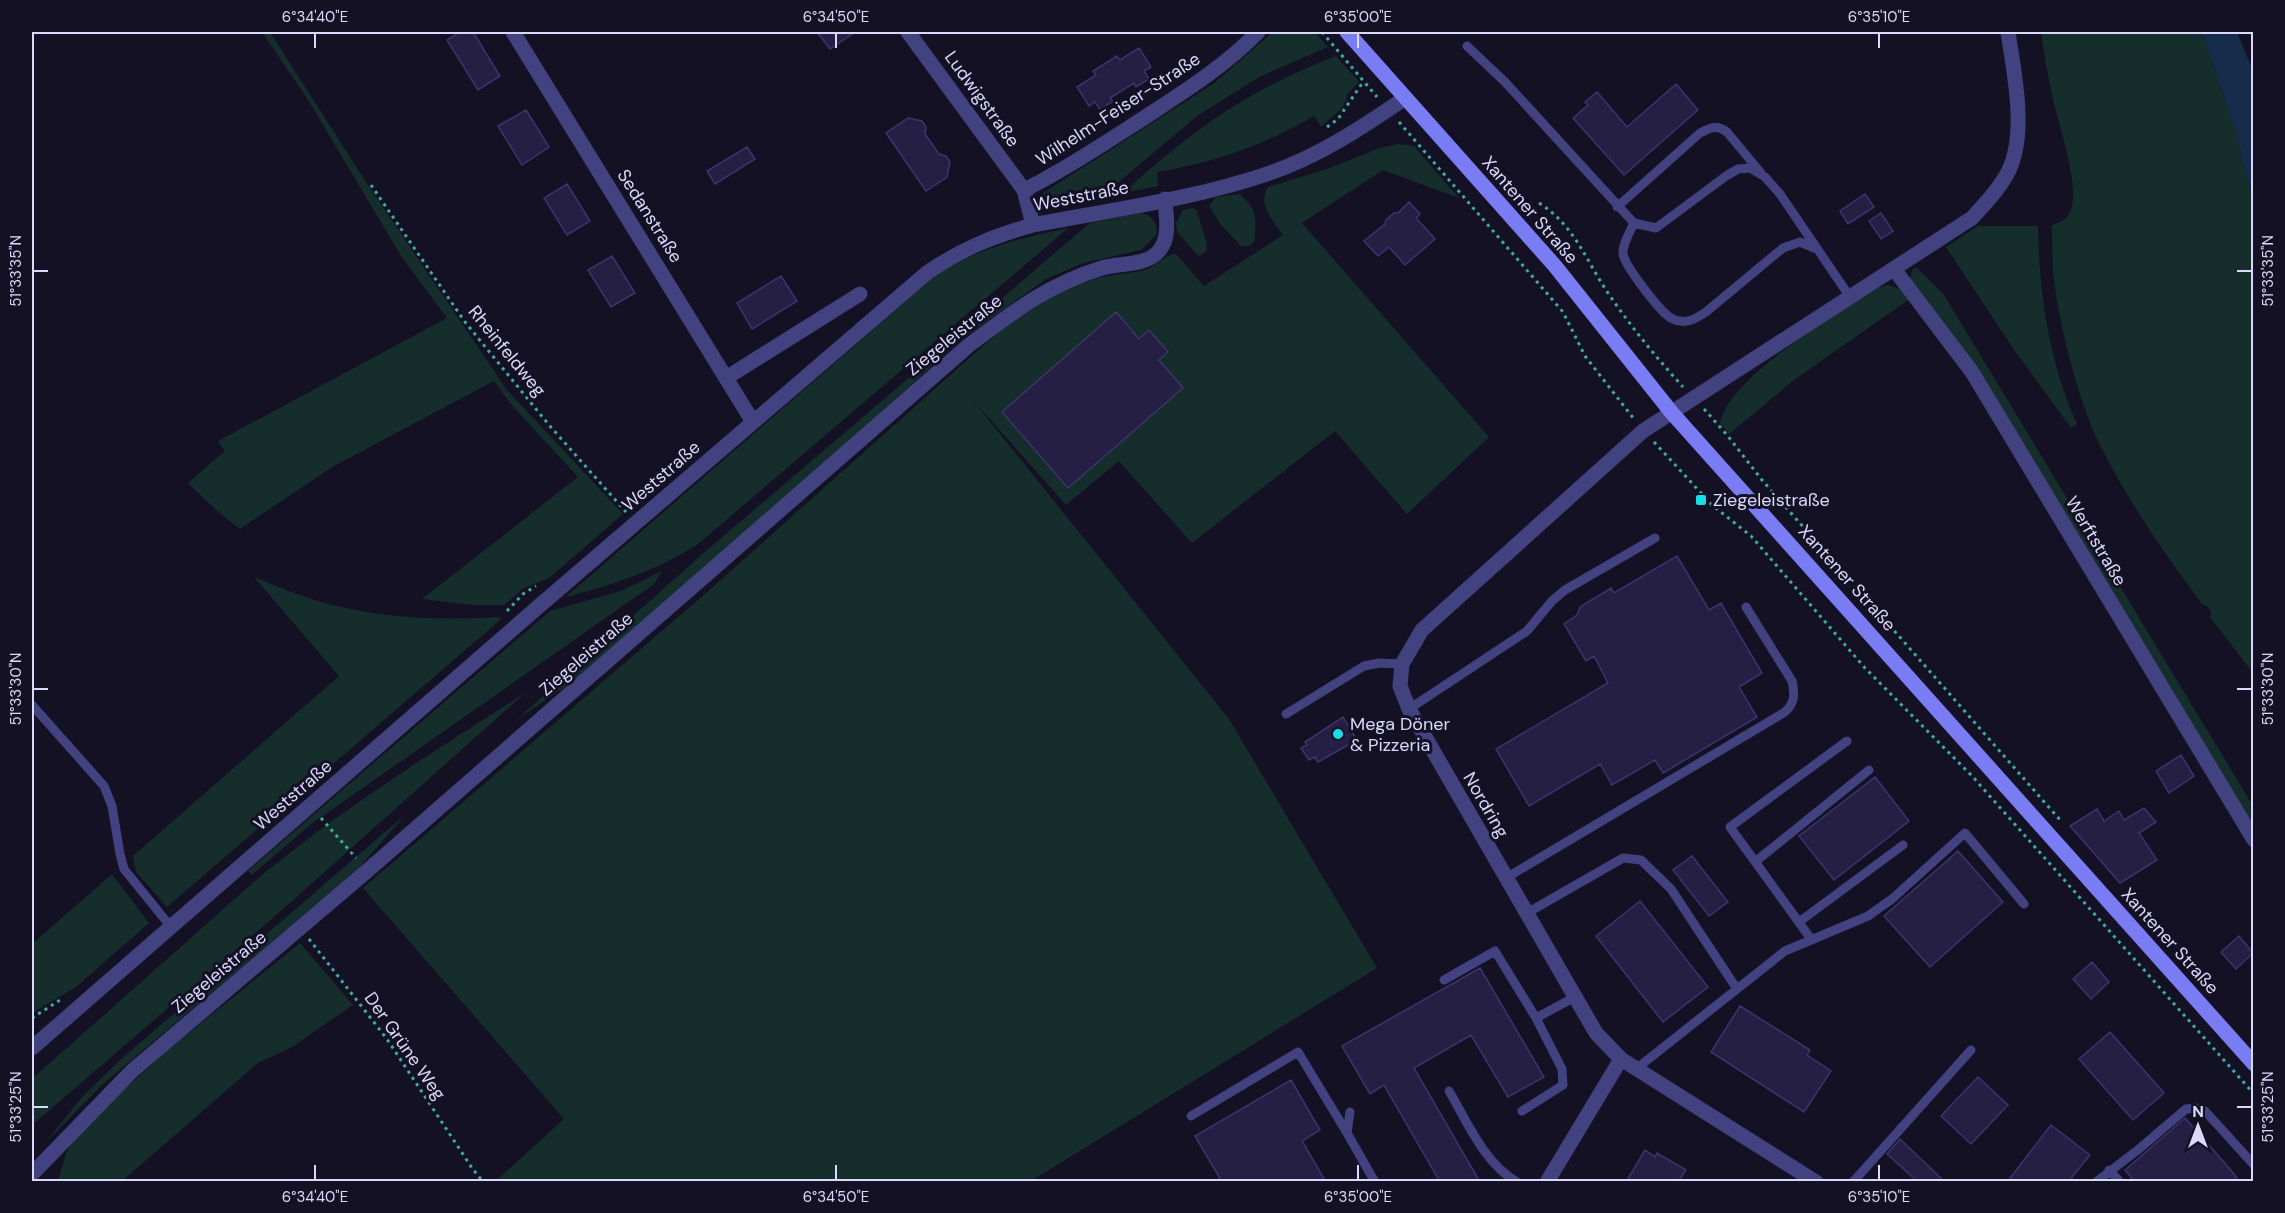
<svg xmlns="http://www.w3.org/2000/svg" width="2285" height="1213" font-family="'DM Sans',sans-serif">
<rect width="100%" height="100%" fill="#141125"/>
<path fill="#152e2c" d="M262 32H270L366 182 507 390 623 514 549 578 524 588 504 605H472L422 599 578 477 510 403 494 381 334 466 240 529 216 510 188 483 225 451 218 441 447 318 403 259 308 100Z
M1273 32H1315L1328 47 1261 76 1197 116 1101 197 1049 206 1043 201V193L1213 84Z
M2041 32H2202L2235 130 2253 199V673L2210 617 2211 612 2208 607 2202 604C2165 554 2129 503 2101 447 2078 402 2058 321 2053 271 2052 256 2052 240 2052 225 2059 223 2067 219 2070 212 2081 189 2060 129 2054 104 2049 80 2044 56 2041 32Z
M1336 56 1359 82 1348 93 1343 107 1321 127 1314 116C1262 146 1215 162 1157 172L1158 186 1123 193C1191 131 1249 89 1336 56Z
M1398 144 1414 146 1459 198 1383 170 1302 223 1489 437 1407 514 1335 431 1192 543 1119 461 1066 505 972 399 1229 719 1377 968 1031 1181H496L564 1119 363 888 705 594 1012 320C1037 303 1066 288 1095 279 1111 274 1128 274 1145 270 1156 267 1165 254 1176 254L1204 286 1283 235C1273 221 1257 204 1268 187L1327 169 1380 148Z
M1240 194C1259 212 1255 217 1255 241L1249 246H1241L1221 225 1209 206 1216 197Z
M1193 208 1197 211 1207 244 1206 252 1198 256 1177 232 1176 223 1183 210Z
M1141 213C1153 216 1157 222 1157 234L1141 250 1083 263 1046 279 961 340 670 602 581 676 516 720 706 551 1090 223Z
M1978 226H2038C2039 293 2049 362 2077 424L2071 428 2015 351 1946 247Z
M1068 228 698 544C658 570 612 585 566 597L936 275C982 247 1017 239 1068 228Z
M1916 267 1944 295 2253 806V825L1978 370 1910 280 1912 271Z
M1888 285 1900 289 1908 300 1794 380 1729 434 1720 423C1730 375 1837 315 1878 288Z
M662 571 654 584 310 825 252 875 248 871 550 611 621 591Z
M254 577C281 588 309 600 337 606 391 619 445 620 500 617L499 621 167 907 136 872 133 856 339 676Z
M525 693 282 910 32 1125V1079L256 880C340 810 433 752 525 693Z
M406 814 358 869 103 1084 44 1144 83 1096 120 1060Z
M112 874 149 923 76 987 32 1013V944Z
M300 943 353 1005 292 1047 258 1063 122 1181 58 1182 66 1153 76 1136 96 1115 168 1050Z"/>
<path fill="#152c4b" d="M2202 32H2237L2253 71V199L2235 130Z"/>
<path fill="#251f44" stroke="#3c346d" stroke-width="1.5" d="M460 32H473L500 76 478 90 447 40Z
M817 32H855L830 49Z
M1139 48 1151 67 1144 71 1149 79 1136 87 1134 83 1110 98 1113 101 1100 110 1095 102 1089 106 1077 87 1096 75 1093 71 1117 56 1120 60Z
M1676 84 1698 110 1624 175 1573 118 1588 105 1585 102 1597 92 1627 127Z
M526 110 549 147 522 165 498 126Z
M908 118 922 121 926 127 925 134 939 154 946 156 950 162 947 177 926 191 886 133Z
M747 147 755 159 715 184 707 171Z
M567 184 590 221 567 235 544 198Z
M1865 194 1874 207 1848 224 1840 211Z
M1409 202 1420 214 1416 218 1435 239 1405 265 1389 247 1378 256 1364 241 1385 224 1386 220 1394 213H1398Z
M1881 213 1893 231 1881 239 1869 221Z
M612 256 635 293 611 307 588 270Z
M781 276 797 301 752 329 737 303Z
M1116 312 1139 339 1149 330 1168 352 1159 360 1183 388 1068 488 1002 412Z
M1677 556 1709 610 1721 603 1762 673 1739 687 1757 717 1663 773 1655 760 1612 785 1600 764 1529 806 1496 749 1608 683 1594 656 1586 661 1564 624 1577 615 1580 607 1611 588 1614 593Z
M1343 717 1357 740 1318 762 1315 757 1309 760 1301 748 1307 745 1305 742Z
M2181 755 2194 776 2169 793 2156 771Z
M1875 777 1909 821 1834 880 1799 836Z
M2144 808 2156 822 2139 833 2157 860 2120 883 2070 826 2097 809 2104 821 2119 811 2124 820Z
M1958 851 2003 902 1930 967 1884 916Z
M1692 856 1728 902 1709 916 1673 870Z
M1640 901 1708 987 1663 1022 1596 936Z
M2239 936 2253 953 2236 969 2221 952Z
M2092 962 2109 982 2091 999 2073 979Z
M1480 968 1544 1077 1508 1097 1471 1035 1414 1068 1480 1182H1440L1384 1085 1370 1094 1342 1046Z
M1740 1006 1810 1050 1807 1055 1831 1071 1804 1112 1711 1052Z
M2110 1032 2164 1093 2133 1120 2079 1059Z
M1978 1077 2008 1105 1971 1144 1941 1116Z
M1291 1080 1320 1130 1302 1141 1326 1182H1222L1195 1136Z
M2185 1118 2230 1169 2240 1182H2135L2125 1170Z
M2051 1125 2090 1155 2068 1182H2007Z
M1900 1139 1945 1182H1918L1887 1154Z
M1645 1150 1655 1157 1657 1153 1686 1170 1678 1182H1626Z"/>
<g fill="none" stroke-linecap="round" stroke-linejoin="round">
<path stroke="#3cada0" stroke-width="3" stroke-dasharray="3 4.5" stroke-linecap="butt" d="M1322 32 1377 97
M1399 122 1563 312 1585 356 1634 419
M1327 127 1338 119 1363 82
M371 185 465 322 549 425 626 512
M1539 203C1575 226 1585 259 1608 293 1631 327 1656 357 1683 387
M1704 409 1727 435 1762 480 2061 821
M1654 442 1712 505 1751 536 1865 668 1972 776 2254 1094
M507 611 523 594 536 586
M321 818 356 858
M309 939 387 1039 472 1168 483 1182
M32 1018 60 1000"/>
<path stroke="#41427f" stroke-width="9" d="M1467 46 1505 82 1634 223 1656 228 1726 176 1738 169 1750 168 1765 177 1780 194 1850 297
M1617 207 1700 133C1710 128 1717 124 1727 132L1761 173
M1634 223C1630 232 1622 245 1623 254 1625 266 1657 307 1667 315 1670 318 1676 321 1680 321 1690 323 1698 317 1706 312L1783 248 1800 242 1814 248
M32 705 104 786 112 806 120 854 124 869 171 927
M1409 709 1527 631 1552 601 1565 590 1655 538
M1286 714 1364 666 1379 663 1402 664
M1755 862 1869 770
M1506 878 1785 712C1795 703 1795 694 1792 681L1746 607
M1527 913 1623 858 1641 860 1671 889 1737 989
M1799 922 1903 845
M1811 939 1730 827 1847 741
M1444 980 1495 951 1536 1018 1575 997
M1636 1069 1785 951 1868 916 1892 899 1965 833 2024 904
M1449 1091C1468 1123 1484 1163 1517 1182
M1522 1111 1563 1085 1562 1069 1536 1018
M1350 1112 1347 1133 1375 1182
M1191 1116 1298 1052 1347 1133
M2109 1170 2120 1182
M1853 1182 1971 1050
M2096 1182 2139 1149 2186 1109 2196 1108 2205 1111 2254 1165"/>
<path stroke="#41427f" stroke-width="15" d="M513 32 753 422
M908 32 1024 190 1033 225
M1024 190C1061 172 1095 149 1130 127 1174 98 1221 70 1258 32
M1894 269 1972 372 2254 840
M726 378 860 294
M32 1048 538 607 928 272C962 249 993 236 1033 225 1111 210 1194 199 1270 173 1319 156 1363 127 1405 98
M32 1174 132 1071 367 871 968 346C1013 312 1047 285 1102 268 1119 263 1145 266 1158 252 1171 238 1166 217 1165 199
M1547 1182 1621 1059
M1816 1182 1621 1059 1596 1033 1409 709 1400 686 1402 664 1422 630 1643 431 1972 218C1985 204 1998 190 2007 174 2028 136 2014 73 2008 32"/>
<path stroke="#797cf2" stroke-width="15" d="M1347 32 1555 266 1672 413 2254 1064"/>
</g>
<path fill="none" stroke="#dbd9fb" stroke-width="2" d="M315 33V48M836 33V48M1358 33V48M1879 33V48M33 271H48M2237 271H2252M33 689H48M2237 689H2252M33 1107H48M2237 1107H2252M315 1165V1180M836 1165V1180M1358 1165V1180M1879 1165V1180"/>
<g fill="#18dde8" stroke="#141125" stroke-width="2">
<rect x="1695" y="494" width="12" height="12" rx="3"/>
<circle cx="1338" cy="734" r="6"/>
</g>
<g text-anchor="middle" stroke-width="6" stroke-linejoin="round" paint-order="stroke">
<g font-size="18" fill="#dbd9fb" stroke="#141125">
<text transform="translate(982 99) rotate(54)" y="6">Ludwigstraße</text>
<text transform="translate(1118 109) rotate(-33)" y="6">Wilhelm-Feiser-Straße</text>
<text transform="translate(1081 196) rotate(-11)" y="6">Weststraße</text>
<text transform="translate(1530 210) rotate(49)" y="6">Xantener Straße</text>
<text transform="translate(650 216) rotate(58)" y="6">Sedanstraße</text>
<text transform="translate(954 335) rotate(-39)" y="6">Ziegeleistraße</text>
<text transform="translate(507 351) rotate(51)" y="6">Rheinfeldweg</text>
<text transform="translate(661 476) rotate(-41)" y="6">Weststraße</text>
<text transform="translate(2096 541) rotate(59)" y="6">Werftstraße</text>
<text transform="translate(1847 578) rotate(48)" y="6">Xantener Straße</text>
<text transform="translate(586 654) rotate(-41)" y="6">Ziegeleistraße</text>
<text transform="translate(293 795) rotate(-41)" y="6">Weststraße</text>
<text transform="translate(1486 805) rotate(60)" y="6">Nordring</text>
<text transform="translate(2170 941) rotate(48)" y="6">Xantener Straße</text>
<text transform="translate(219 972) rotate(-40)" y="6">Ziegeleistraße</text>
<text transform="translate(405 1046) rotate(55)" y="6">Der Grüne Weg</text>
</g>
<g font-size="18" fill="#dbd9fb" stroke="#141125" text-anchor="start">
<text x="1713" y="506">Ziegeleistraße</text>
<text x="1350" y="730">Mega Döner<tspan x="1350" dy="21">&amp; Pizzeria</tspan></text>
</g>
</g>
<rect width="2285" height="1213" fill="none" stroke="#141125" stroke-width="66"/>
<g transform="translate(2198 1126)" stroke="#141125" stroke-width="4.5" paint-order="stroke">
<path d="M0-4.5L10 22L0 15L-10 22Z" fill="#dbd9fb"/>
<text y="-9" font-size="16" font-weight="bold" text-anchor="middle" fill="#dbd9fb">N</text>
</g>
<rect x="33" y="33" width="2219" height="1147" fill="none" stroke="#dbd9fb" stroke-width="2"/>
<g font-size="15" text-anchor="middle" fill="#dbd9fb">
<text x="315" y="22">6°34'40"E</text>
<text x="836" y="22">6°34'50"E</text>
<text x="1358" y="22">6°35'00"E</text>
<text x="1879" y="22">6°35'10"E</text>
<text transform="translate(16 271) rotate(-90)" y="5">51°33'35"N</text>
<text transform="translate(2268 271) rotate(-90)" y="5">51°33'35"N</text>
<text transform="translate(16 689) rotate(-90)" y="5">51°33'30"N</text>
<text transform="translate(2268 689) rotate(-90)" y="5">51°33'30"N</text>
<text transform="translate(16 1107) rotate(-90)" y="5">51°33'25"N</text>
<text transform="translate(2268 1107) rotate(-90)" y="5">51°33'25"N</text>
<text x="315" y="1202">6°34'40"E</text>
<text x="836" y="1202">6°34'50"E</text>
<text x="1358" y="1202">6°35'00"E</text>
<text x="1879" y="1202">6°35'10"E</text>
</g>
</svg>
